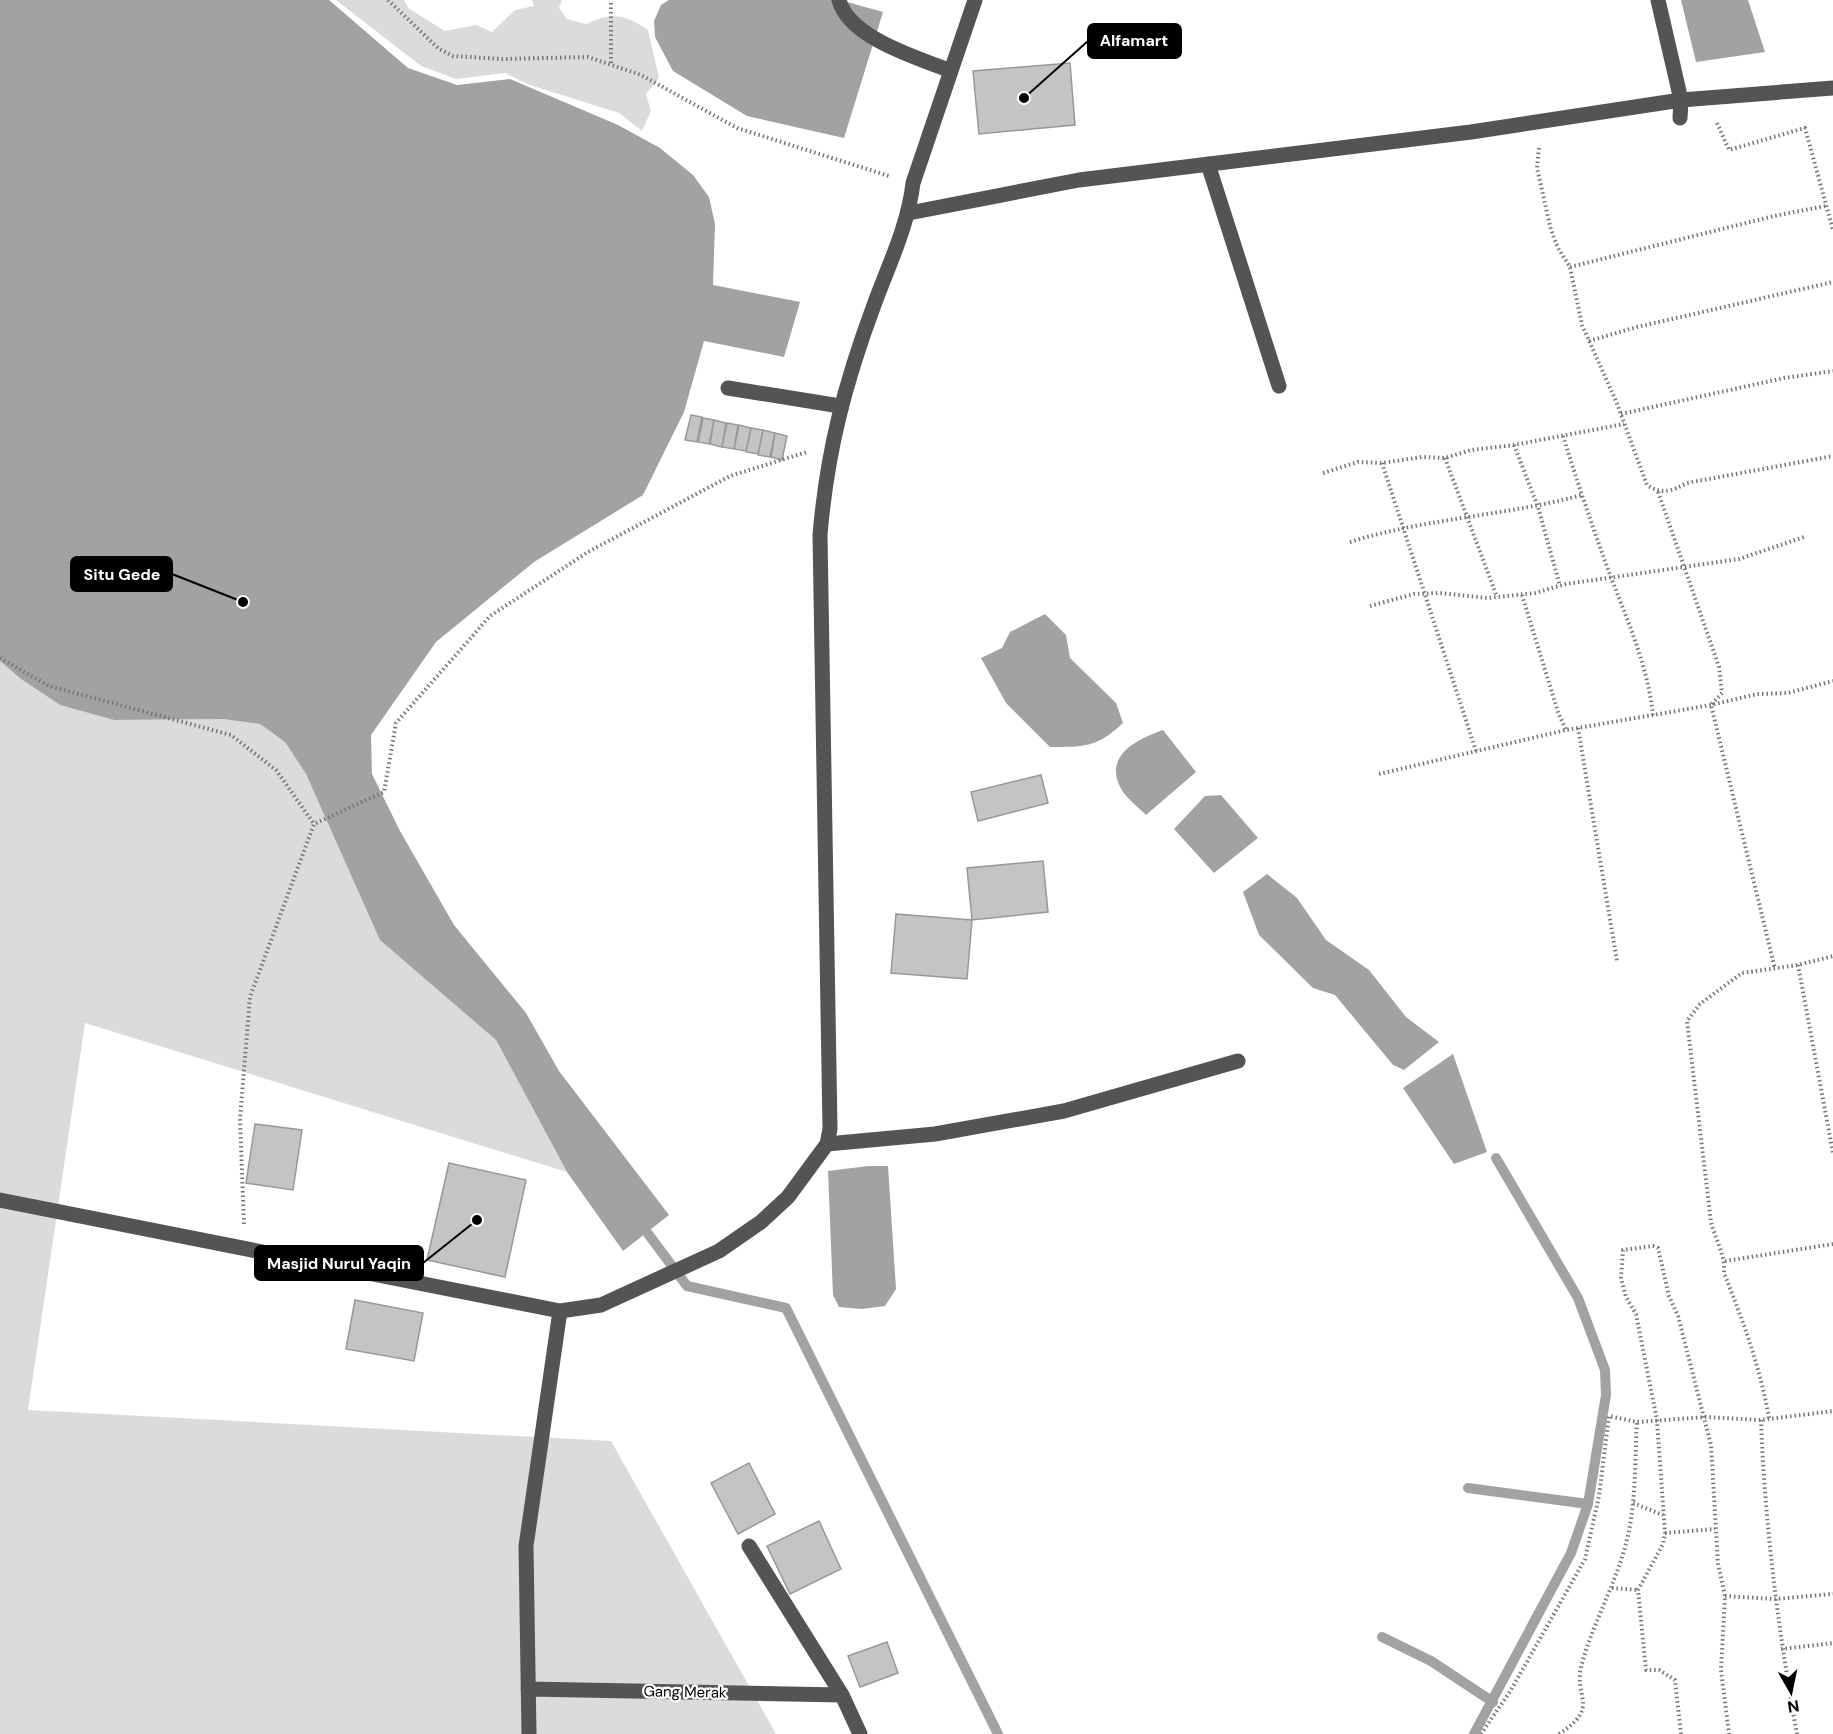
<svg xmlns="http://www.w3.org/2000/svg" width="1833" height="1734" font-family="'DM Sans',sans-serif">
<rect width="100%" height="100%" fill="#fff"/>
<path fill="#dbdbdb" d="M336 0H404L408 8 445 31 476 25 492 32 515 10 534 6 532 0H562L559 8 567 19 586 24C612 12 624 14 648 30L659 78 646 94 651 111 642 131 619 113 530 85 505 73 456 79 421 66Z
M0 661 21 679 60 705 114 720 223 719 260 724 285 742 306 774 381 940 496 1040 567 1172 85 1023 28 1410 611 1441 776 1734H0Z"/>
<path fill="#a2a2a2" d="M0 0H329L408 68 457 85 510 79 618 125 660 148 693 175 709 197 715 224 713 285 800 302 784 357 704 341 684 412 643 495 534 562 436 642 371 735 372 774 400 831 454 925 526 1013 559 1071 669 1215 623 1251 567 1172 496 1040 380 940 306 774 285 742 260 724 223 719 114 720 60 705 21 679 0 661Z
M669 0H840L883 12 844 138 747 116 673 71 655 37 654 21 661 5Z
M1681 0H1748L1765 52 1696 62Z
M1045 614 1066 635 1070 658 1116 703 1123 723C1097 747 1086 747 1050 747L1006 703 981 658 1002 648 1010 632Z
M1163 730 1196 772 1146 815C1139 808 1129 800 1123 792 1101 757 1135 740 1163 730Z
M1221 795 1258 838 1214 873 1174 829 1205 796Z
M1267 874 1297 898 1326 940 1369 970 1406 1017 1439 1042 1404 1070 1393 1065 1335 995 1313 988 1259 935 1243 892Z
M1453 1054 1487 1152 1454 1164 1403 1088Z
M868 1166H888L896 1289 885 1306 862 1309 839 1307 833 1295 828 1171Z"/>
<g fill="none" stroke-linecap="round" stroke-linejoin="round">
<path stroke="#a2a2a2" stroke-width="10" d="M640 1223 687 1286 786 1308 998 1734
M1468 1488 1588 1504
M1382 1637 1431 1661 1493 1702
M1474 1734 1571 1553 1588 1504 1606 1395 1605 1370 1578 1298 1496 1158"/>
</g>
<path fill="#c4c4c4" stroke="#989898" stroke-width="1.5" d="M1070 63 1075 125 979 134 973 71Z
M691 415 702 417 697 442 685 440Z
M703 418 714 420 709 444 698 442Z
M714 420 726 423 722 447 710 444Z
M727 423 738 425 734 449 722 447Z
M739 425 751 428 746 451 734 449Z
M751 428 763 430 758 454 746 452Z
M763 430 775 433 770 457 758 455Z
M775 433 787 436 782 460 771 457Z
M1041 775 1048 803 978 821 971 792Z
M1043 861 1048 912 972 920 967 868Z
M896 914 972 920 967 979 891 973Z
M255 1124 302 1130 293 1190 246 1183Z
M449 1163 526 1180 505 1277 427 1260Z
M355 1300 423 1313 414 1361 346 1349Z
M749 1463 775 1514 738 1534 711 1483Z
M819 1521 841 1569 790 1594 767 1546Z
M887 1642 898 1673 860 1687 848 1656Z"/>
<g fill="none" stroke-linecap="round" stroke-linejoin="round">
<path stroke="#767676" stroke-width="4" stroke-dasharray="1.5 3" stroke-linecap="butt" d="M388 0 439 49 453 56 503 59 588 57 641 75 737 128 889 176
M611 63V0
M1717 123 1729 150 1805 128 1833 230
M1539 148 1537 168 1551 230 1558 248 1570 267 1582 325 1616 401 1647 485C1662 495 1672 491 1687 483L1833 456
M1570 267 1774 216 1825 206
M1589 341 1637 327 1833 282
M1621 414 1784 378 1833 371
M1563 436C1578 484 1594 532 1612 580 1629 624 1648 668 1653 715
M1514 445 1538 507 1560 586
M1445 458 1497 597
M1382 463 1476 751
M1323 473 1358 462 1382 463 1422 457 1445 458 1471 450 1514 445 1624 424
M1658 492 1719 667 1722 693 1711 705 1775 969
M1350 542C1426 518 1505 516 1582 495
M1522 595 1558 712 1566 730
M1370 606 1414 594 1440 593 1488 598 1535 593 1566 584 1739 559 1804 537
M0 658 49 686 231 735 276 770 314 824
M1578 728 1617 961
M1379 774 1566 730 1711 705 1757 694 1788 693 1833 681
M1798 965 1833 1153
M244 1224 240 1119 250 997 314 824 384 792 396 723 490 616 588 552 730 476 807 452
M1725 1261 1833 1244
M1769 1418C1760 1367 1743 1321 1724 1273 1726 1257 1715 1238 1711 1222L1687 1021 1700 1004 1742 973 1798 965 1833 956
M1761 1420C1765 1526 1778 1629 1797 1734
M1633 1503 1663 1515
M1665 1533 1715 1529
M1612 1588 1638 1590
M1725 1596 1775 1599 1833 1594
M1781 1649 1833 1643
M1481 1734 1511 1690 1585 1559 1599 1496 1609 1416 1637 1422 1706 1417 1761 1420 1833 1411
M1559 1734C1602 1706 1572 1698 1582 1663 1596 1614 1624 1570 1631 1519 1636 1487 1635 1454 1637 1422
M1681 1734 1675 1680 1659 1670H1646L1638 1590 1663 1544 1665 1533 1657 1420 1636 1314 1626 1297 1621 1278 1623 1250 1653 1246 1658 1248 1669 1296 1678 1316 1711 1445 1718 1564 1725 1596 1721 1670 1729 1734"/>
<path stroke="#545454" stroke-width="15" d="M839 0C849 38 918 58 951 71
M1658 0 1681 100 1680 118
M1208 164 1279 386
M909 213 1079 180 1471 132 1681 100 1833 88
M728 388 840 406
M827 1144 935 1134 1064 1111 1238 1061
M0 1200 560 1311 601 1305 719 1251 761 1222 788 1197 827 1144 830 1129 820 535C827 451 845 383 874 305 889 264 908 226 913 183L975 0
M749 1546 842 1695 860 1734
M528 1689 842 1695
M529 1734 526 1546 560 1311"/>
</g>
<g text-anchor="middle" stroke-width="4.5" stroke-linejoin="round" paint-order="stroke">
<g font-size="15" fill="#000" stroke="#fff">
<text transform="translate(685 1692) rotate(1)" y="5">Gang Merak</text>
</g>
</g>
<path fill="none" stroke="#000" stroke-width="2" d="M1024 98L1088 41M243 602L172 574M477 1220L423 1263"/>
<g fill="#000" stroke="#fff" stroke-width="2">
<circle cx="1024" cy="98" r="6"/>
<circle cx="243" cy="602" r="6"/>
<circle cx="477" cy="1220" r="6"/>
</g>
<g fill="#000" stroke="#000" stroke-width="2">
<rect x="1088" y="24" width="93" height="34" rx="6"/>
<rect x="71" y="557" width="101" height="34" rx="6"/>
<rect x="255" y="1246" width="168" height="34" rx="6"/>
</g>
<g font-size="16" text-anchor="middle" font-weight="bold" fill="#fff">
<text x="1134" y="46">Alfamart</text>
<text x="122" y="580">Situ Gede</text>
<text x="339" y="1269">Masjid Nurul Yaqin</text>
</g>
<g transform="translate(1791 1692) rotate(171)" stroke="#ffffff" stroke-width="4.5" paint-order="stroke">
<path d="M0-4.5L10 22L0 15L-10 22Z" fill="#000000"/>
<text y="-9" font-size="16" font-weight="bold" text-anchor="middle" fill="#000000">N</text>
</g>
</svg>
